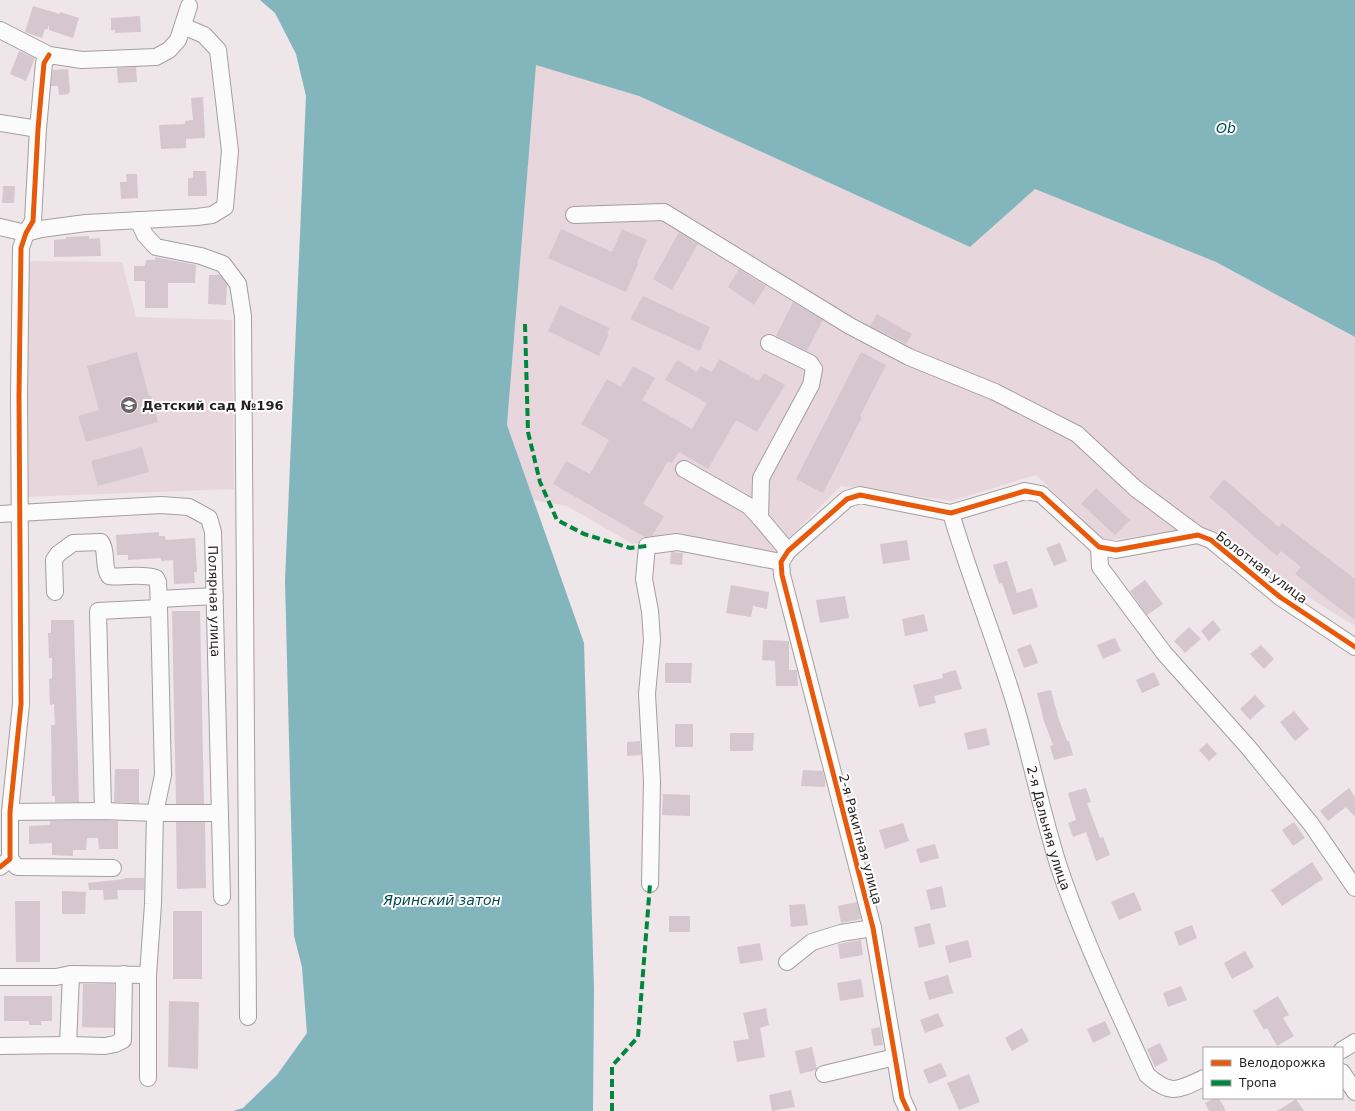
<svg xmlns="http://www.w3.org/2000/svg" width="1355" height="1111" font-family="'DejaVu Sans',sans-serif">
<rect width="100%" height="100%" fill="#eee6e9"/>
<path fill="#e7d7dd" d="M536 64 639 96 970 247 1035 189 1216 262 1355 337V626L1196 528 1104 541 1036 475 951 501 841 486 770 557 656 539 633 544 567 506 533 500 507 425Z
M28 261 122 262 136 317 232 320 234 489 23 497Z"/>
<path fill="#82b5bc" d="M260 0H1355V337L1216 262 1035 189 970 247 639 96 536 65 507 425 584 643 594 989 593 1111H233L243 1108 277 1075 307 1033 302 967 294 936 285 581 306 96 296 54 275 13Z"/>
<path fill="#d6c7ce" d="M33 6 60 14V12L79 18 73 38 49 30V25L47 30 45 29 42 38 25 32Z
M140 16 141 32 115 33V30H111V18Z
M19 51 35 58 26 81 10 74Z
M136 67 137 82 118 83 117 68Z
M68 69 70 92 68 93 69 94 59 95 58 86H51L53 70Z
M203 97 205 138 186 139V148L161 149 159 125 185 124V121L193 120 191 98Z
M193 171H206L207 196H188V178H193Z
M126 174H137L138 198 121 199 120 182H127Z
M3 186H15L14 203H2Z
M561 229 612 252 622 229 647 240 637 263 638 264 626 292 548 258Z
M679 232 698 244 672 290 653 279Z
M89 236V239L100 238 101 256 54 257V240L66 239V237Z
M155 257 196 265 195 283H168V308H145V281H134V266H145L146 260H155Z
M739 269 766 286 754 305 728 287Z
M209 275H220L227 285 226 305 208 304Z
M643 296 710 327 700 351 630 319Z
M793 302 823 320 807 351 776 336Z
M560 305 610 328 607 333 609 334 599 356 548 331Z
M877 314 912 334 906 344 870 326Z
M137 352 149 396H151L158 422 86 442 78 416 99 410 87 366Z
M861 352 886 365 860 416 862 417 823 493 796 479Z
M719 359 759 381 764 373 785 385 757 432 736 420 708 469 679 452 672 463 668 461 643 504 664 516 652 536 645 537 553 484 566 461 590 474 609 440 581 424 607 379 621 387 633 366 655 378 642 400 692 429 707 403 665 380 677 360 697 372 700 366 712 372Z
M142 447 149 472 98 486 91 461Z
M1224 479 1279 527 1282 523 1355 579V620L1295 574 1301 567 1281 551 1277 556 1209 497Z
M1096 488 1130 520 1115 535 1081 504Z
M159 532V536H165L166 540 195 538 197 572H194L195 583 174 584 173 560 161 561V558L128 560V555H117L116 535Z
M907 540 910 560 883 564 880 544Z
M1060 543 1067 561 1054 566 1046 548Z
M671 552 683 553 682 565 670 564Z
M1007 561 1017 593 1032 588 1038 607 1013 615 1002 583 999 584 993 565Z
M1145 580 1163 604 1147 615 1130 591Z
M731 585 769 592 767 609 753 606 751 617 726 613Z
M845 596 849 618 820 623 816 600Z
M172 611H200L204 804H176Z
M924 614 928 631 905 636 902 619Z
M51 620H74L79 802H55V796H52L51 725H55L54 704 50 705 49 679 52 678V658H49L48 633H51Z
M1213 620 1221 630 1209 641 1201 631Z
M1189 627 1201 639 1185 653 1174 641Z
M1115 638 1121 651 1103 659 1097 645Z
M763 640 789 641V670H797L798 686H776L775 661 762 660Z
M1031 644 1038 663 1024 668 1017 649Z
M1261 645 1274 659 1264 669 1250 654Z
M665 663H692L691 683H665Z
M956 670 962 689 934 696 936 703 919 707 913 685 943 678 942 674Z
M1154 672 1160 685 1142 693 1136 680Z
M1051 690 1058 717 1067 741H1069L1073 755 1054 760 1050 746 1053 745 1044 721 1037 693Z
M1255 695 1265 706 1250 720 1240 709Z
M1294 711 1309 729 1295 741 1280 722Z
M675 724H693V747H675Z
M986 728 990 745 968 750 964 733Z
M730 733H754L753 751H730Z
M640 741 641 755 627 756V742Z
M1207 743 1217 754 1209 761 1199 750Z
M115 769H139V803L114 802Z
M803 770 823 771 825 781V787L801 786Z
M1086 788 1091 802 1087 803 1100 838 1103 837 1110 855 1096 861 1086 832 1073 837 1068 823 1076 820 1068 793Z
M1349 788 1355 797V817L1346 807 1328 821 1320 811Z
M663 794 690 795V816L662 815Z
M103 820 118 821V849H99L98 838H87L86 850H73V856L52 855V843L29 844V826L50 825V821Z
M176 822H205L206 888 177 889Z
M1294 822 1305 838 1293 846 1282 830Z
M903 823 909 841 885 849 879 830Z
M935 844 939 858 920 863 916 849Z
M1312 862 1323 879 1282 906 1271 890Z
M125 878H144V890H117L118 899 104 900 103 890H89L88 883 125 879Z
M942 886 946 907 931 910 926 890Z
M62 891 86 892 85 914H62Z
M1134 892 1142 910 1119 920 1111 902Z
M15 901H40V962H16Z
M857 902 861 919 841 923 838 906Z
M805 904 808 925 791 927 789 905Z
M173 911H202V979H173Z
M669 916H690V932H669Z
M930 923 935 944 919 948 914 927Z
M1192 925 1197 938 1179 946 1174 932Z
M861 940 863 955 840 959 838 944Z
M968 940 972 957 949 963 945 946Z
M760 943 763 960 740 964 737 947Z
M1245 951 1254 967 1232 979 1224 963Z
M948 975 953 993 929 1000 924 982Z
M861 979 864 997 840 1001 837 983Z
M83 984H114V1028L82 1027Z
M1181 986 1187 1000 1168 1007 1163 993Z
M4 996H52V1021H41V1025H29V1021H4Z
M1278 996 1289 1015 1283 1018 1294 1036 1277 1046 1267 1028 1264 1030 1253 1011Z
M169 1001 199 1002 198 1069 168 1067Z
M766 1008 769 1025 760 1028 765 1057 737 1062 733 1041 749 1039 743 1013Z
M938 1013 944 1026 925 1033 920 1020Z
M1105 1021 1111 1034 1093 1043 1087 1029Z
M880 1027 883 1045 874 1046 871 1029Z
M1022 1028 1029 1041 1012 1051 1005 1038Z
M1160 1043 1168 1060 1155 1067 1147 1049Z
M812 1047 817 1069 816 1070 800 1074 795 1051Z
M941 1063 947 1076 929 1084 923 1070Z
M969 1074 980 1102 959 1110 947 1083Z
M791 1090 795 1107 772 1111 769 1095Z
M1215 1098H1219L1226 1111H1209L1205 1103Z
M1296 1099 1304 1111H1277Z"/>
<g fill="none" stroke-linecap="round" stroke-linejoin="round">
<g stroke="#a49ea0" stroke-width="18">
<g id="minor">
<path d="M0 30 49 55 82 60 156 57 169 50 178 40 189 6"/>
<path d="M0 123 38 129"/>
<path d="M574 215 664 212 850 326 909 357 995 392 1077 434 1135 488 1198 535"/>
<path d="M138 220 145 235 156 247 201 256 223 264 238 284 243 316 248 1017"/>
<path d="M0 227 26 233 41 229 86 223 197 217 212 215 225 207 230 151 218 50 204 35 183 26"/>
<path d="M769 343 810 363 814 369 811 385 761 478 760 518 788 551"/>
<path d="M684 469 749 506 760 518"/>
<path id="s1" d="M951 513C969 575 994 636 1013 698 1030 753 1041 810 1058 864 1082 937 1116 1006 1147 1075 1171 1096 1178 1090 1204 1078"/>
<path id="s2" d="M0 514 161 505 189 507 209 518 213 532 222 897"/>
<path d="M1099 547 1100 567 1164 653 1248 747 1311 824 1355 888"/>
<path d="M159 599 215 596"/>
<path d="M103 811 98 611 159 608"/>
<path d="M10 812 103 811 155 813 163 775 159 608 158 582 156 578C141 573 124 578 109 576 102 565 108 552 101 542L73 543 58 554 54 560 55 592"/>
<path d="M10 859 17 867 113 868"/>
<path d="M0 867 10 859V812L21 704 19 396 21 248 26 233 33 221 38 129 44 63 49 55"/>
<path d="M650 884 652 781 647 694 652 640 650 611 644 579 647 546 677 542 781 562"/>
<path d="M787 962 812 942 841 933 873 928"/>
<path d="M148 975V1078"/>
<path d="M0 977H56L71 974 148 975 153 904 155 813H220"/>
<path d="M68 1045 71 974"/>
<path d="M0 1046 68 1045 105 1046 115 1044 123 1040 124 974"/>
<path d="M1342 1050 1355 1042"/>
<path d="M1342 1072 1355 1092"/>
<path d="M824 1074 895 1057"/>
<path d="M908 1111 902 1098 873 928 782 575 781 562 788 551 847 499 860 495 951 513 1025 491 1041 494 1099 547 1116 550 1198 535 1211 540 1280 597 1355 647"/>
</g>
</g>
<use href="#minor" stroke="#fcfbfc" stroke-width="16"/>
<path stroke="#00873e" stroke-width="4" stroke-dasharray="8 4" stroke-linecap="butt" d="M525 324 528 432 540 482 557 520 584 534 630 548 647 546
M612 1111V1066L638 1037 650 884"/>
<g stroke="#fff" stroke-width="8">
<path id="cycleway" d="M0 867 10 859V812L21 704 19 396 21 248 26 233 33 221 38 129 44 63 49 55
M908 1111 902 1098 873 928 782 575 781 562 788 551 847 499 860 495 951 513 1025 491 1041 494 1099 547 1116 550 1198 535 1211 540 1280 597 1355 647"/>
</g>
<use href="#cycleway" stroke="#e8590c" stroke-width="5"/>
</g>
<defs>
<g id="school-disc" transform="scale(0.9)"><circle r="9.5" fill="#6b6567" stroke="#fff"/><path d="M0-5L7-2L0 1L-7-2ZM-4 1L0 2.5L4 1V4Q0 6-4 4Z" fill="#fff"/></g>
</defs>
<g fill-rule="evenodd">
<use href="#school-disc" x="129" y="405"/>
</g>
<g text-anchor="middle" stroke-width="4" stroke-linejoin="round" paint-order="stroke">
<g font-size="13" font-weight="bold" fill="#241f21" stroke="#fff" text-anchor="start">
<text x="142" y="410">Детский сад №196</text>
</g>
<g font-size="13" fill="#241f21" stroke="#fff">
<text transform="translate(1262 567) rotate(37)" y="5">Болотная улица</text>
<text dy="5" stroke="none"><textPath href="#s2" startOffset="296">Полярная улица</textPath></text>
<text dy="5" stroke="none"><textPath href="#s1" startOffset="330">2-я Дальняя улица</textPath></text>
<text transform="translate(861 839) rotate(75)" y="5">2-я Ракитная улица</text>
</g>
<g font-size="14" font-style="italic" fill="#004a51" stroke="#fff">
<text x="1226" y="133">Ob</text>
<text x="442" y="905">Яринский затон</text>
</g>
</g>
<rect x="1203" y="1047" width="140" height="52" fill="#ffffff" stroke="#a7a5a6"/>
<rect x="1211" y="1060" width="20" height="6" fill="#e8590c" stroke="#a7a5a6"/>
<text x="1239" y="1067" font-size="12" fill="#241f21">Велодорожка</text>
<rect x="1211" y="1080" width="20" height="6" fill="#00873e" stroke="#a7a5a6"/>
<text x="1239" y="1087" font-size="12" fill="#241f21">Тропа</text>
</svg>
